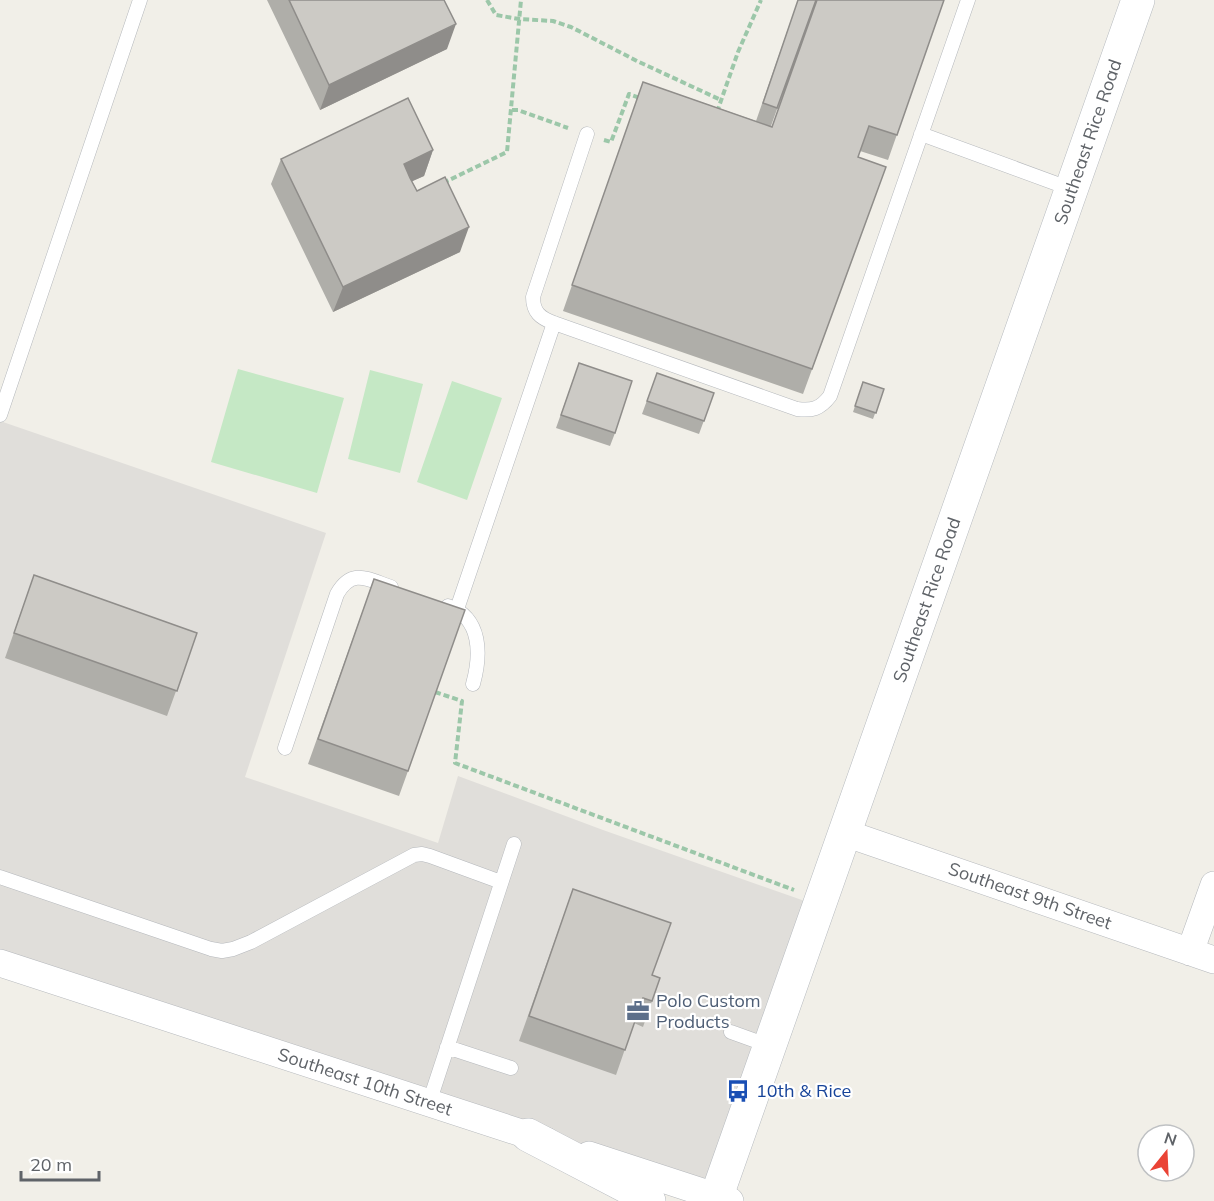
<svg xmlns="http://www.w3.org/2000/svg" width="1214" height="1201" font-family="Mulish,sans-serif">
<rect width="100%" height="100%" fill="#f1efe8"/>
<path fill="#e0deda" d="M0 421 326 533 245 777 438 843 458 776 603 830 819 906 717 1196 0 962Z"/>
<path fill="#c5e8c5" d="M238 369 344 398 317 493 211 462Z
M370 370 423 384 400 473 348 459Z
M452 381 502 398 467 500 417 482Z"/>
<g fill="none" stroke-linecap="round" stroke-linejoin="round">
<g stroke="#b5b8bc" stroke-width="15">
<path id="lane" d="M587 134 533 297C533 312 540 318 554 323L797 409C812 411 820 409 830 396L968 0
M921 134 1071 189
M0 415 140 0
M448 606C482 618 481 655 473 684
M457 609 554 323
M285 748 337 594C352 568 367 579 391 587
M0 877 211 949 222 951 233 949 251 942 414 855 422 854 430 856 501 882
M731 1032 770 1046
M447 1047 511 1068
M429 1103 514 844"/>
</g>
<g stroke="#b5b8bc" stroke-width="28">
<path id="street" d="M845 833 1214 960
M1190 952 1214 885
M0 963 546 1141
M589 1155 730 1201"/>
</g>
<g stroke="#b6babf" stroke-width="34">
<path id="secondary" d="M528 1135 641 1194 649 1201
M715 1201 1138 0"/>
</g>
<path stroke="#9cc7a9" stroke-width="4" stroke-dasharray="6 3" stroke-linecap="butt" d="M487 0 496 15 519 19 553 21 571 27 637 61 721 100
M512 110H518L568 128
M717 112 738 52 761 0
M604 140 611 142 629 94 640 98
M443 183 507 152 521 0
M435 692 462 701 455 763 794 890"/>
<use href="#lane" stroke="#fff" stroke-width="14"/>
<use href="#street" stroke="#fff" stroke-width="27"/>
<use href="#secondary" stroke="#fff" stroke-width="33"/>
</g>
<path fill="#afaea9" d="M267 0H444L447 49 320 110Z
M798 0H816L771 126H772L944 0 888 160 860 151 858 157 886 167 803 394 563 311 643 82 756 121Z
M433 150 424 176 412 181 417 191 460 252 333 312 271 184 281 159Z
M579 363 615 433 610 446 556 428Z
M657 373 714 393 699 434 642 414Z
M863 382 884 389 873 419 853 412Z
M34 575 197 633 167 716 5 658Z
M374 579 408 771 399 796 308 764Z
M573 889 652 975V1001L643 1027 634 1023 616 1075 519 1041Z"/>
<path fill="#8f8d8a" d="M456 24 447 49 320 110 329 85Z
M433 150 424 176 395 189 404 164Z
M469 227 460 252 333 312 343 287Z"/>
<path fill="#cccac5" stroke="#8f8d8a" stroke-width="1.5" d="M289 0H444L456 24 329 85Z
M798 0H816L777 108 763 103Z
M817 0H944L897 135 869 126 858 157 886 167 812 369 572 285 643 82 772 127Z
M408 98 433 150 404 164 410 178 417 191 445 177 469 227 343 287 281 159Z
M579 363 632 381 615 433 561 415Z
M657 373 714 393 704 421 647 401Z
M863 382 884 389 876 413 855 406Z
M34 575 197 633 177 691 14 633Z
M374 579 465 610 408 771 318 739Z
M573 889 671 923 652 975 660 978 652 1001 643 998 625 1050 529 1016Z"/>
<defs>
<g id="office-bare" transform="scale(1.8)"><path d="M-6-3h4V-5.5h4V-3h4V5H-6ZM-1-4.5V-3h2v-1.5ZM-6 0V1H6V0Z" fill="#5c6f8a" stroke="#fff" stroke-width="2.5" paint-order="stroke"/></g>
<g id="bus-bare" transform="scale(1.8)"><path d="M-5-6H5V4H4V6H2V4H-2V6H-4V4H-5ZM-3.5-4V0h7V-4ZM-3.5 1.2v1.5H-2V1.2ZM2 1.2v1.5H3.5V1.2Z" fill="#1a4fb4" stroke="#fff" stroke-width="2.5" paint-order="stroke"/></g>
</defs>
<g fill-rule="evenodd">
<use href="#office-bare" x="638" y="1011"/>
<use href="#bus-bare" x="738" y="1091"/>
</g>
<g text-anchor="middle" stroke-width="4.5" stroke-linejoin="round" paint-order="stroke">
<g font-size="18" fill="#5f6368" stroke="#fff">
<text transform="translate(1088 142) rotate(-71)" y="6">Southeast Rice Road</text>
<text transform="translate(927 600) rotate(-71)" y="6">Southeast Rice Road</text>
<text transform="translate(1030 896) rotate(19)" y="6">Southeast 9th Street</text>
<text transform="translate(365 1082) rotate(18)" y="6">Southeast 10th Street</text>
</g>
<g font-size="18" fill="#4e5e75" stroke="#fff" text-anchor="start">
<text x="656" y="1007">Polo Custom<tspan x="656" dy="21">Products</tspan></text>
</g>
<g font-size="18" fill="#164399" stroke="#fff" text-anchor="start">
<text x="756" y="1097">10th &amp; Rice</text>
</g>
</g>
<g transform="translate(1166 1153) rotate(18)"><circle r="28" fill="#ffffff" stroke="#bfc1c3" stroke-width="1.5"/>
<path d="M0-4.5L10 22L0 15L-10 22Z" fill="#ea4335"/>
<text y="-9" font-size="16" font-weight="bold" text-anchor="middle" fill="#5f6368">N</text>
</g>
<path d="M21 1171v9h78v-9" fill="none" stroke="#5f6368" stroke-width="3"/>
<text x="30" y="1171" font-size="18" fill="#5f6368" stroke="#ffffff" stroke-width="4.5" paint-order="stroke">20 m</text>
</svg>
